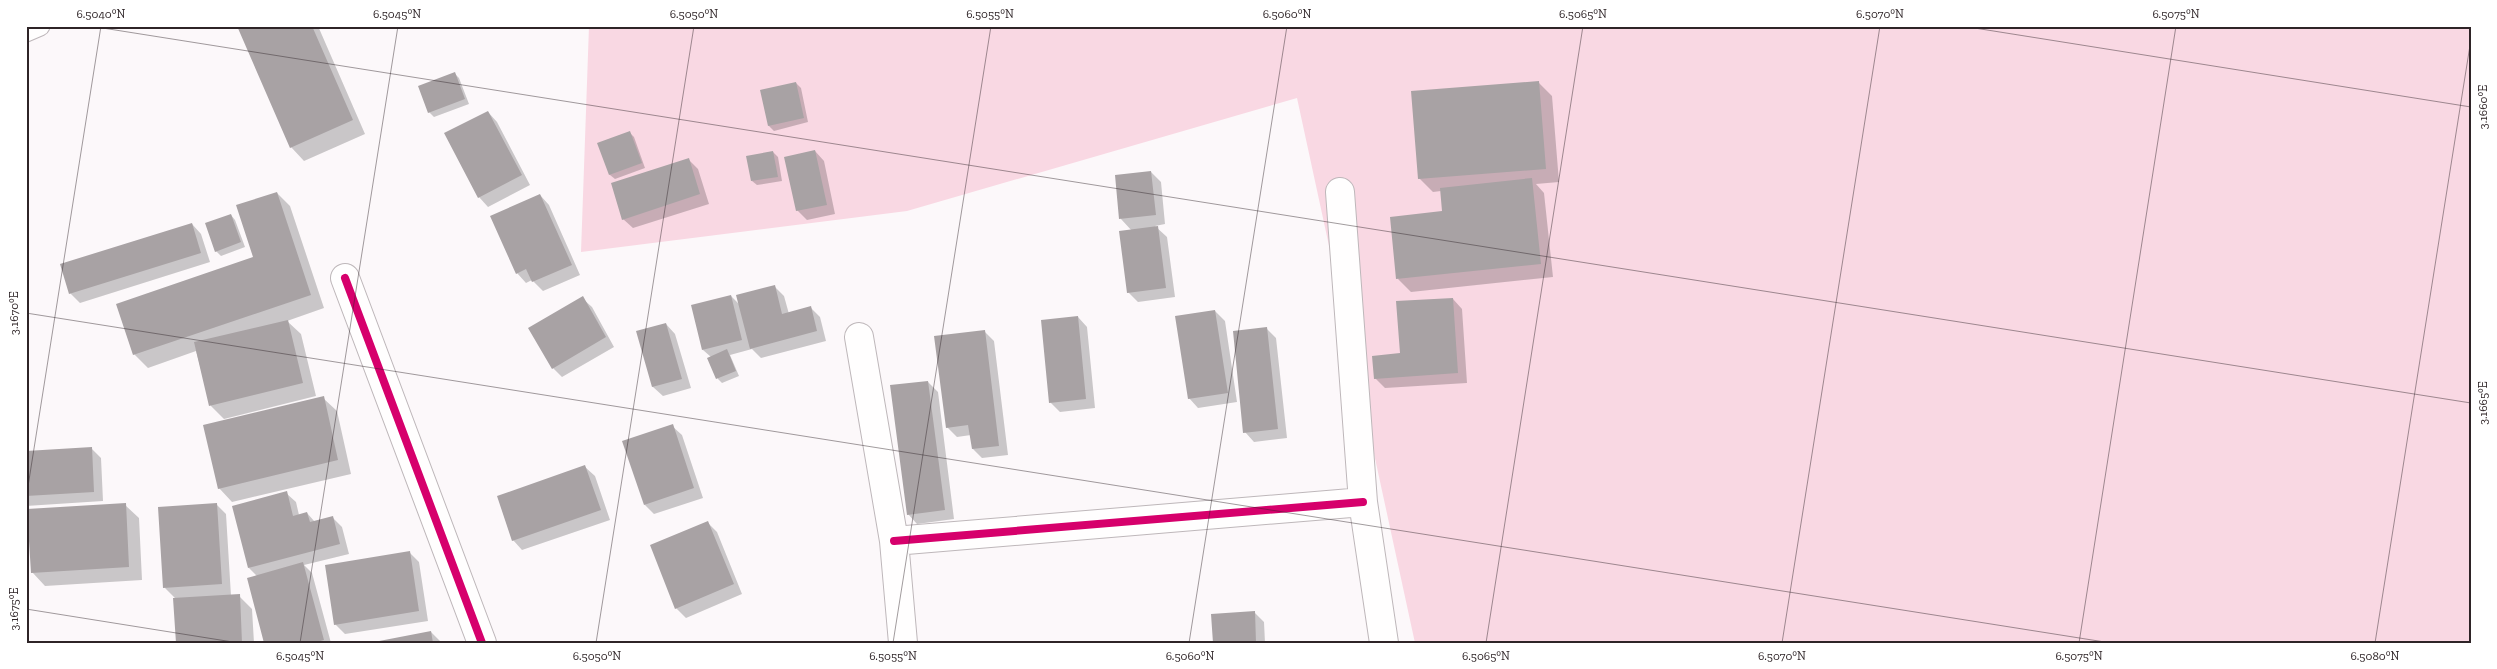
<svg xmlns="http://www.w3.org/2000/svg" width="2497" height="669" font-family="'Zilla Slab',serif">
<rect width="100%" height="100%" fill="#fcf8fa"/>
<path fill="#f9d8e3" d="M589 26H2471V643H1415L1297 98 907 211 581 252Z"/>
<path fill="#0003" d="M240 26H318L365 134 304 161 291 147Z
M455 74 459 78 469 104 434 117 429 112Z
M796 83 801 88 808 122 774 131 769 126 761 91Z
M1539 83 1552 96 1559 182 1536 184 1544 193 1553 277 1411 292 1398 279 1444 212 1441 191 1433 192 1419 178Z
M488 112 497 122 530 185 488 207 479 197Z
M630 133 634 137 645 168 615 179 610 175 599 144Z
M815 151 824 161 835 214 807 220 797 210Z
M773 152 778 157 782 181 757 185 752 181Z
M688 159 698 169 709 204 633 228 623 219Z
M1151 172 1161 182 1165 224 1155 226 1167 237 1175 297 1138 302 1128 292 1132 231 1121 219 1116 177Z
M277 193 290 206 324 308 287 321 301 334 316 396 224 419 211 406 196 351 148 368 134 354 255 258Z
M540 195 549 205 580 275 543 291 532 280 526 283 517 273Z
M231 215 235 220 245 247 221 256 216 251Z
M192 224 201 234 210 262 80 303 70 293Z
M774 286 784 296 789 314 811 308 820 317 826 341 761 358 752 349 730 355 739 376 722 383 718 379 709 358 711 357 703 350 731 296 741 306Z
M582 298 592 307 614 347 562 377 553 368Z
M1453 299 1462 309 1467 383 1385 388 1375 378 1401 355Z
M1215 311 1225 321 1237 402 1198 408 1189 398Z
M1078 317 1087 327 1095 408 1060 412 1050 402Z
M666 324 675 334 691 388 663 396 653 387 637 332Z
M1266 328 1276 338 1287 438 1254 442 1245 432Z
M984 331 994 341 1008 455 982 458 973 449 971 435 957 437 947 427Z
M928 382 938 392 954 519 917 524 908 514Z
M323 398 337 411 351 474 232 502 219 488Z
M672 426 682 435 703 498 654 514 645 505Z
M91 448 101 458 103 501 26 506V452Z
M585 467 595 476 610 520 522 550 513 540Z
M286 493 296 502 299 515 307 513 315 522 332 517 342 527 349 554 304 565 312 573 331 643H266L257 576 249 568Z
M216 504 226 514 231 596H239L252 609 254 643H177L176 599 165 588Z
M125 505 139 518 142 580 45 586 32 572Z
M708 523 717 532 742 594 686 618 676 608Z
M410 553 419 562 428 621 345 634 335 624Z
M1254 612 1264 622 1265 643H1214Z
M431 632 442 643H376Z"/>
<path fill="#a8a2a4" d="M237 26H312L353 120 290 148Z
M455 72 465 99 428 113 418 86Z
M1539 81 1546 169 1418 179 1411 91Z
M796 82 804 118 768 126 760 90Z
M488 111 522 175 478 198 444 133Z
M630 131 642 163 609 175 597 143Z
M815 150 827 205 796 211 784 157Z
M773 151 778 177 751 181 746 156Z
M689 158 700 194 622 220 611 183Z
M1151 171 1156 215 1119 219 1115 175Z
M1532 178 1541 264 1396 279 1390 217 1442 211 1440 188Z
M277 192 311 295 133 355 116 304 253 257 236 205Z
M540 194 572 265 532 282 526 269 516 274 490 216Z
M231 214 241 242 215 252 205 223Z
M192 223 201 253 69 294 60 264Z
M1158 226 1166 288 1127 293 1119 231Z
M775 285 782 314 811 306 817 331 750 349 736 295Z
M731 295 742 340 702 350 691 305Z
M583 296 606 337 552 369 528 328Z
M1453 298 1458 373 1374 379 1372 356 1400 353 1396 301Z
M1215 310 1228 393 1188 399 1175 316Z
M1078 316 1086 399 1049 403 1041 320Z
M288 320 303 383 209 406 194 342Z
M666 323 682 379 652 387 636 331Z
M1267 327 1278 429 1243 433 1233 331Z
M985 330 999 446 972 449 968 425 946 428 934 336Z
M727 349 736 371 716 379 707 358Z
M928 381 945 510 907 515 890 385Z
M324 396 338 460 218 489 203 425Z
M673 424 694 488 644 505 622 441Z
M92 447 94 492 26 496V451Z
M585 465 601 510 512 541 497 496Z
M287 491 293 516 307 512 310 522 333 516 340 544 248 568 232 506Z
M126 503 129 567 31 573 27 509Z
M217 503 222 584 163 588 158 507Z
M708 521 734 584 675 609 650 545Z
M410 551 419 611 334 625 325 565Z
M303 562 324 640 313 643H264L247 578Z
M240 594 242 643H176L173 598Z
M1255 611 1256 643H1213L1211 614Z
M431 631 433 643H375L374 642Z"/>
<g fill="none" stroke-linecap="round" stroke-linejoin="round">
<g stroke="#beb7ba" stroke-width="21">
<path id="service" d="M26 32 40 26"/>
</g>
<g stroke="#beb7ba" stroke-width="30">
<path id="minor" d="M1340 192 1363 502 1384 643
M345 278 482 643
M859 337 894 541 903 643
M894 541 1363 502"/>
</g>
<use href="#service" stroke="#fffefe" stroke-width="19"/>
<use href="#minor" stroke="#fffefe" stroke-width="28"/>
<g stroke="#fff" stroke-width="11">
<path id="cycleway" d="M345 278 482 643
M894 541 1363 502"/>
</g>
<use href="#cycleway" stroke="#d6006c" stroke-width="8"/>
</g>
<path fill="none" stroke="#2e2427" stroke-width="1" stroke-opacity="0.45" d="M90 26 2471 403M1962 26 2471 107M26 313 2111 643M26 499 101 26M26 609 239 643M300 643 398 26M596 643 694 26M893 643 991 26M1189 643 1287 26M1486 643 1583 26M1782 643 1880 26M2079 643 2176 26M2375 643 2471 39"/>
<rect width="2497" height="669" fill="none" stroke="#ffffff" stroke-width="55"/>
<rect x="28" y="28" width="2442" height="614" fill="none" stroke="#2e2427" stroke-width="2"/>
<g font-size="12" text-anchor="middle" fill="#2e2427">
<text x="101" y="18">6.5040°N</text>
<text x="397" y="18">6.5045°N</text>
<text x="694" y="18">6.5050°N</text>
<text x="990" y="18">6.5055°N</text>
<text x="1287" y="18">6.5060°N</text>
<text x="1583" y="18">6.5065°N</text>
<text x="1880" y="18">6.5070°N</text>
<text x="2176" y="18">6.5075°N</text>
<text transform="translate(2483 107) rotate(-90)" y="4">3.1660°E</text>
<text transform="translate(14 313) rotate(-90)" y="4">3.1670°E</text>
<text transform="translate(2483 403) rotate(-90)" y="4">3.1665°E</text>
<text transform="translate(14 609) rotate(-90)" y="4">3.1675°E</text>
<text x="300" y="660">6.5045°N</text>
<text x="597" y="660">6.5050°N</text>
<text x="893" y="660">6.5055°N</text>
<text x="1190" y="660">6.5060°N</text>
<text x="1486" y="660">6.5065°N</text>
<text x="1782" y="660">6.5070°N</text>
<text x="2079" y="660">6.5075°N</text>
<text x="2375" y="660">6.5080°N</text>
</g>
</svg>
